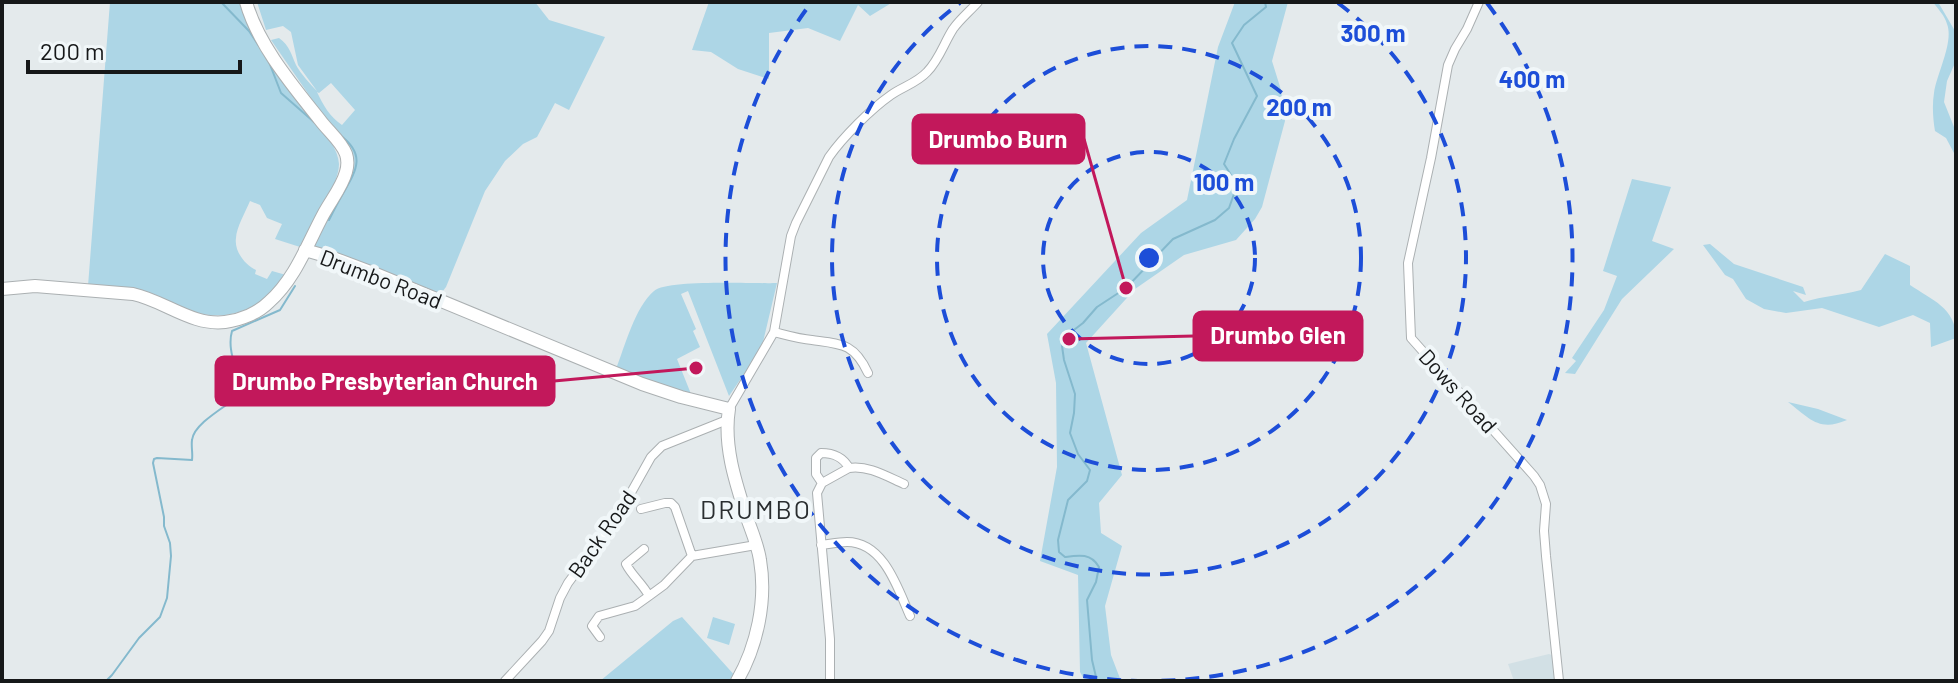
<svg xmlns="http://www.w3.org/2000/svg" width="1958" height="683" font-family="Barlow,sans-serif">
<rect width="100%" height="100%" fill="#e4eaec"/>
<path fill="#d2e0e5" d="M1549 654 1554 656 1557 681H1514L1508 664Z"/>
<path fill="#add6e6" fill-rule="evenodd" d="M110 2H243C251 28 261 51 277 74 292 97 338 137 339 164 339 186 310 227 300 247L275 239 282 224 267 218 260 205 250 201C246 211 236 228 236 238 234 251 245 265 256 270L255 274 267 279 272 271 286 275C267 306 230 323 195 312 179 308 166 298 150 293 130 288 108 288 88 286Z
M257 2H535L549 20 605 37 569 110 555 103 537 137 523 144 505 161 485 191 446 287 439 296 317 249 314 245 354 163 351 150 329 124 271 40 279 38C290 46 291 54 296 65 301 74 310 84 317 91L298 65 291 32 283 26 266 30ZM331 83 355 110 342 125C330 117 323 105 317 92L319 93Z
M709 2H893L870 16 858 5 840 41 808 28 769 33V79L738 69 711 52 692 50Z
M1235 2H1288L1272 61 1281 90 1285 121 1262 207 1255 219 1236 240 1184 255 1135 289 1086 343 1122 475 1099 503 1101 533 1122 546 1105 606 1111 655 1121 681H1085L1080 672 1078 575 1040 561 1057 467 1056 383 1047 334 1141 233 1187 200 1218 47Z
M1933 2H1938L1955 31V63L1947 81 1944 102 1956 132V190L1954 153 1946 138 1935 131C1933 119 1932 105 1934 93 1937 73 1954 42 1947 24 1945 16 1938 9 1933 2Z
M1632 179 1671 187 1652 241 1674 249 1622 299 1575 374 1565 373 1576 361 1572 358 1604 310 1617 276 1603 271Z
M1710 244 1734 264 1803 287 1806 295 1793 291 1804 302C1823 296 1842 295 1861 290L1885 254 1910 266V285C1932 300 1956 308 1956 338L1931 347 1930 323 1913 315 1879 327 1822 308 1786 313 1764 309 1746 299 1733 279 1725 275 1703 245Z
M777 283 763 342 757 355 729 396 688 291 681 294 696 329 693 331 700 347 677 359 693 399 616 369C625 346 635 307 654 291 668 279 754 284 777 283Z
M1788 402 1818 409 1847 420C1819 432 1810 419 1788 402Z
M682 617 737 678 735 681H600L673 621Z
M713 617 735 624 729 645 707 638Z"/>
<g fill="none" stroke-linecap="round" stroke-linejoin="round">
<path stroke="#84b9cd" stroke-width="2" d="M221 2 249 31 259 46
M269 62 281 93 314 122
M329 220C333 212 337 204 341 197 355 172 368 156 340 135
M106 681 112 675 139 638 160 617 167 598 171 556 170 543 164 526V517L153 463 154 459 157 458 192 460C193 453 191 447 192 440 194 423 227 406 240 395 240 373 226 352 232 331L280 310 295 286
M1097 681 1092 660 1087 600 1096 582 1099 567C1091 553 1079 555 1065 557L1059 552 1058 540 1068 500 1087 481 1090 470 1078 454 1070 433 1074 413 1075 394 1064 360 1062 346 1066 336 1083 323 1097 307 1126 288 1173 239 1215 220 1229 208 1235 191 1231 175 1224 164 1234 139 1257 96 1232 43 1244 25 1266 7 1265 2"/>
<g stroke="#abb0b2" stroke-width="10">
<path id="street" d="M1479 2 1467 29 1455 49 1448 65 1431 158 1408 263 1411 338 1534 476 1540 485 1546 504 1544 531 1546 556 1559 681
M774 332C786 335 799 339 812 340 841 344 854 343 868 373
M729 409 774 332 791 236 796 223 829 157C843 137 871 109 891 95 902 87 917 83 927 72 939 60 944 43 953 29 960 19 970 11 978 2
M822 483 849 468
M641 509 665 503H671L675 507 692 556
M821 545C830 544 838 542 847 542 884 542 898 589 910 616
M644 549 626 564C632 576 643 584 649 596
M600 637 592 626 599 616 635 606 649 596 664 585 692 556 756 545
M505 681 542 641 549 631 560 598 568 583 619 514 651 457 662 446 727 420
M830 681V639L817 493 822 483 816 474V458L821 453C834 453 843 457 849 468 868 465 886 476 904 484"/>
</g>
<g stroke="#abb0b2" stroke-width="14">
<path id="secondary" d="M305 250 336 259 376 274 642 384 681 397 729 409C723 446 736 484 747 518 752 532 758 546 760 560 767 601 757 646 737 681
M2 289 35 286 133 294C165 301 192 326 225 322 241 320 258 313 269 302 295 279 307 245 323 215 331 200 342 187 346 172 348 165 348 160 346 154 341 141 328 131 320 120 293 86 258 45 246 2"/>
</g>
<use href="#street" stroke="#fff" stroke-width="8"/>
<use href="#secondary" stroke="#fff" stroke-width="12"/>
</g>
<g fill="none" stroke="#1d4ed8" stroke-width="4" stroke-dasharray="14 10">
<circle cx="1149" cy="258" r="106"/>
<circle cx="1149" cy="258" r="212"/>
<path d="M1338 3A317 317 0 1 1 960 3"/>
<path d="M1145 681A423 423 0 0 1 811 3M1487 3A423 423 0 0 1 1153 681"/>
</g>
<g text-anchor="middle" stroke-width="8" stroke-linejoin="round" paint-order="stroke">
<g font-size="22" fill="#161819" stroke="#f1f7f9">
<text transform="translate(381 279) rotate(21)" y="8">Drumbo Road</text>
<text transform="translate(1458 391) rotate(48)" y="8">Dows Road</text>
<text transform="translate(602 534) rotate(-55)" y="8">Back Road</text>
</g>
<g font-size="26" letter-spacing="2" fill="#2a2e30" stroke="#f1f7f9">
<text x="756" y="519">DRUMBO</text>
</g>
</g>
<circle cx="1149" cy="258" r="12" fill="#1d4ed8" stroke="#f1f7f9" stroke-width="4"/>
<g font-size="24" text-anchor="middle" font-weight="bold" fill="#1d4ed8" stroke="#f1f7f9" stroke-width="8" stroke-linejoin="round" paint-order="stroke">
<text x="1373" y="42">300 m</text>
<text x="1532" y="88">400 m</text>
<text x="1299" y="116">200 m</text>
<text x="1224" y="191">100 m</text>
</g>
<path fill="none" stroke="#c2185b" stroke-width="3" d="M1126 288L1084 139M1069 339L1194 336M696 368L554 381"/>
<g fill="#c2185b" stroke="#f1f7f9" stroke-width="3">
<circle cx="1126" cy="288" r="8"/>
<circle cx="1069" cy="339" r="8"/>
<circle cx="696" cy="368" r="8"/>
</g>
<g fill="#c2185b" stroke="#c2185b" stroke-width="3">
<rect x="913" y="115" width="171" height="48" rx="8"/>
<rect x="1194" y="312" width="168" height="48" rx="8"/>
<rect x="216" y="357" width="338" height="48" rx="8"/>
</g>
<g font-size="24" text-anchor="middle" font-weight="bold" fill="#fff">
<text x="998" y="148">Drumbo Burn</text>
<text x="1278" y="344">Drumbo Glen</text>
<text x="385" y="390">Drumbo Presbyterian Church</text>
</g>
<rect width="1958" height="683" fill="none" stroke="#161819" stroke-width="8"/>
<path d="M28 60v12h212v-12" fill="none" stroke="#161819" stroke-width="4"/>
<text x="40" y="60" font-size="24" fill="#161819" stroke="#f1f7f9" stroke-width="6" paint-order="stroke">200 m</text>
</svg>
